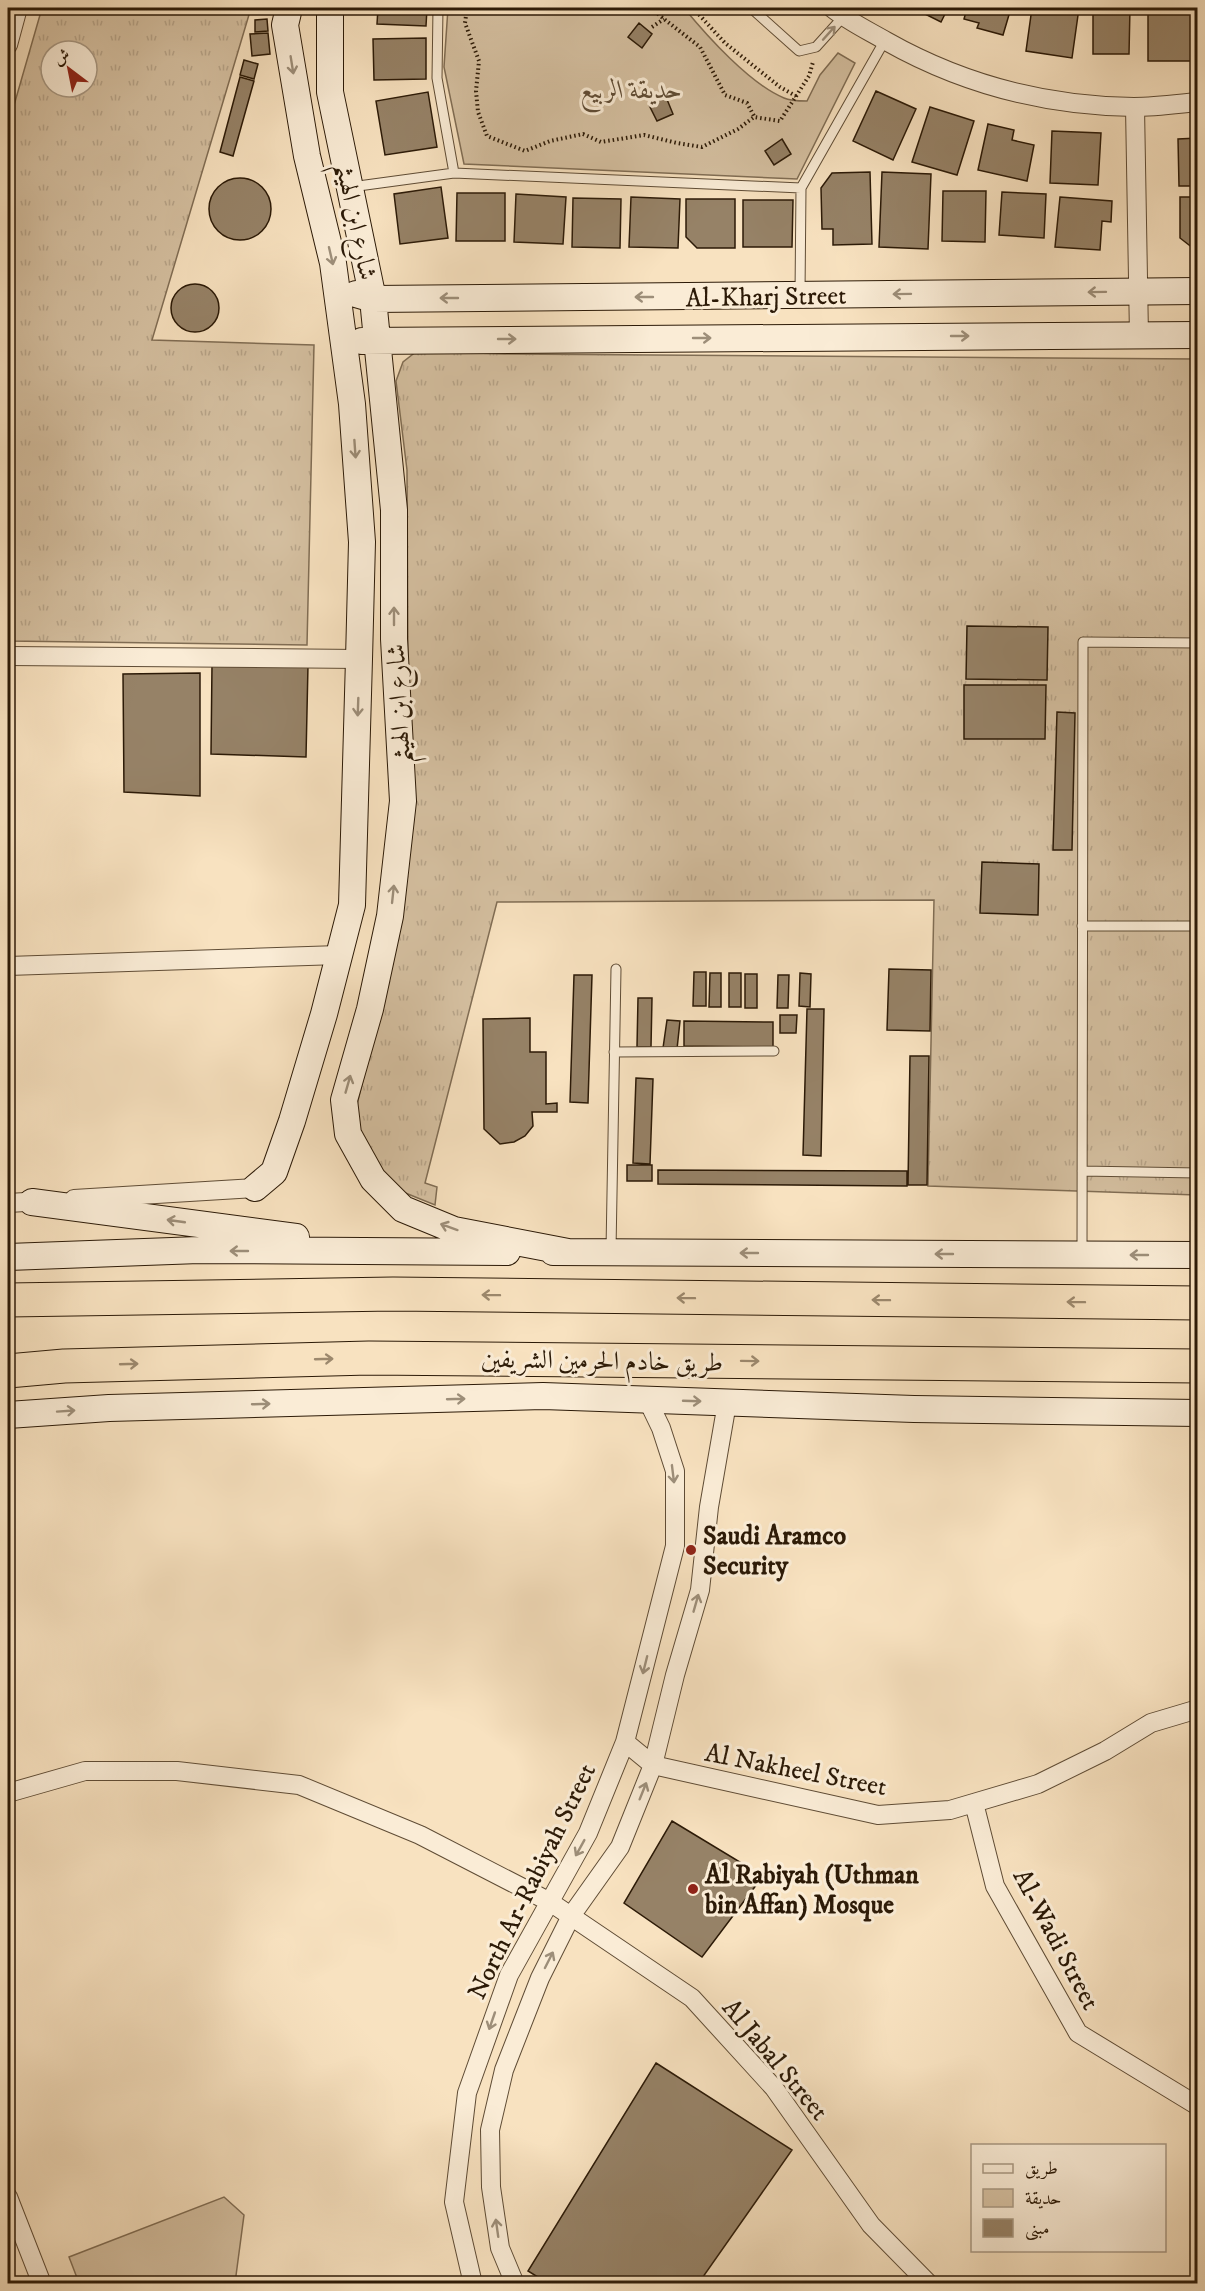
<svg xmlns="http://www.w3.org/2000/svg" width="1205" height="2291" font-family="'IM FELL DW Pica',Amiri,serif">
<defs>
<pattern id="grass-tufts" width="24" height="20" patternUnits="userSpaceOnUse" patternTransform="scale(1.5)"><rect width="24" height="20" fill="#d5c0a1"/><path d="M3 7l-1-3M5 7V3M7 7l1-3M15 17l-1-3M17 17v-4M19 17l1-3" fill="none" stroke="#b7a489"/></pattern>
</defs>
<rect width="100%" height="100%" fill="#f8e2c0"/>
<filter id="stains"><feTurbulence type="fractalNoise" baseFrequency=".00333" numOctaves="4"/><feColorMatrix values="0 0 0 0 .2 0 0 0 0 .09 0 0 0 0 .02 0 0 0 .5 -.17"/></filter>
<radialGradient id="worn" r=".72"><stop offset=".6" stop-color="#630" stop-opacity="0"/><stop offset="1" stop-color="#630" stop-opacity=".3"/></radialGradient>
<path fill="url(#grass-tufts)" stroke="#806d54" stroke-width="1.5" fill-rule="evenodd" d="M42 8H251L152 340 314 345 307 645 8 641V126ZM51 51H87V87H51Z
M417 351 505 354 1197 359V1195L928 1186 934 900 497 902 425 1183 437 1187 435 1205 403 1192 370 1157 360 1129 357 1105 398 934 408 670 407 470 396 381 403 362Z"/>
<path fill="#d5c0a1" stroke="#806d54" stroke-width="1.5" d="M448 8H684C707 36 750 84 784 98 790 101 799 101 807 101L820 75 838 53 855 63 797 179 464 164 444 67Z
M224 2197 244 2215 235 2283H79L69 2257Z"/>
<path fill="#968267" stroke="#2c1a07" stroke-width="1.5" d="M378 8H427L426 26 377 24Z
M913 8H948L941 22Z
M967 8H1011L1003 35 977 28 979 23 964 19Z
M1032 8H1079L1072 58 1026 51Z
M1093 8H1130L1129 54H1093Z
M1148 8H1198L1197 61H1148Z
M267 19 268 31 255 32V20Z
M639 23 652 34 642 48 628 37Z
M268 33 270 54 252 56 250 34Z
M426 38V79L374 80 373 39Z
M244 60 258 64 254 79 240 75Z
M240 77 254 81 233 156 220 152Z
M876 91 916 109 893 160 853 141Z
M428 92 437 147 385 155 376 101Z
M666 97 673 114 657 121 649 105Z
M930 107 974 121 957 175 912 162Z
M988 124 1014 130 1012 140 1034 145 1027 181 978 170Z
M1052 131 1101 133 1098 185 1050 183Z
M1198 138V186H1179L1178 139Z
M782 139 791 154 774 165 765 151Z
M870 172 872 244 833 245V229H822L821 188 832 173Z
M882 172 931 174 928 249 879 247Z
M209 209a31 31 0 1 1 62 0a31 31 0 1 1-62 0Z
M441 187 448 238 400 244 394 194Z
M943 191H986L985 242 942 241Z
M1002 192 1046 194 1044 238 999 235Z
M457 193H505V241H456Z
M516 194 566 197 563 244 514 242Z
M631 197 680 199 678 248 629 247Z
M1060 197 1112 201 1111 222 1102 221 1100 250 1055 247Z
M1180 197H1198V252L1180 238Z
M573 198 621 199 620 248 572 247Z
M686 199H735V248H697L686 237Z
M743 200H793L792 247H743Z
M171 308a24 24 0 1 1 48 0a24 24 0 1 1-48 0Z
M967 626 1048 627 1047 680 966 679Z
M212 665H308L306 757 211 754Z
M200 673V796L124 792 123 674Z
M964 685H1046L1045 739H964Z
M1057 712 1075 713 1072 850H1053Z
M982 862 1039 864 1038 915 980 913Z
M889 969 931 970 930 1031 887 1030Z
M694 972H706V1006H693Z
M710 973H721V1007H709Z
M729 973H741V1007H729Z
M800 973 811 974 810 1007 799 1006Z
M745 974H757V1008H745Z
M574 975H592L588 1103 570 1102Z
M778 975H789L788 1008H777Z
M638 998H652L651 1047H637Z
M807 1009H824L821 1156 803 1155Z
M780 1015H797L796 1033H780Z
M530 1018V1052H546V1104L557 1103V1112H532L533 1126 525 1136 514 1142 500 1144 484 1129 483 1019Z
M667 1020 680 1021 677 1049 663 1048Z
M684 1021 773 1022V1047L684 1046Z
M910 1056H929L927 1185H908Z
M636 1078 653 1079 650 1164 633 1163Z
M627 1165H652V1181H627Z
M658 1170 907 1171V1186L658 1184Z
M672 1821 763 1876 702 1957 624 1903Z
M656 2063 792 2150 698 2284H549L528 2271Z"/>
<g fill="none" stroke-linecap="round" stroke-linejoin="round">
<g stroke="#5f4c35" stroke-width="11">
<path id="lane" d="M438 8 437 78 454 173
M751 8 799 51 816 47 843 17
M351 187 454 173 801 188
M800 294 801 188 885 40
M1082 926H1198
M614 1052 774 1051
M1082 1171 1198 1173
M611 1250 616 969
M1082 1252 1083 642 1198 643"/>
</g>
<g stroke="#5f4c35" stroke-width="20">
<path id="street" d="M832 8C848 21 867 30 886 41 962 84 1047 106 1134 107 1155 107 1177 104 1198 102
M8 45 18 8
M1135 107 1139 336
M8 656 359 659
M8 966 339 955
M74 1199 255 1188
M8 1203 43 1201
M625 1742 653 1765 878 1815 950 1810 1038 1784 1105 1751 1151 1723 1198 1709
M8 1793 85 1771H177L299 1785 420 1835 550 1902 692 1998 774 2088 871 2225 929 2284
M974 1803 995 1886 1078 2033 1198 2106
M8 2197 42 2284
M473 2284 454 2202 467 2093 509 1975 588 1833 625 1742 675 1546V1471L661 1428 647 1399
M515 2284 500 2248 491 2187 490 2130 504 2070 540 1978 571 1916 620 1847 653 1765 675 1675 700 1590 709 1507 727 1403"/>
</g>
<g stroke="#2c1a07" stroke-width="28">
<path id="secondary" d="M330 8V92L373 299 394 510V639L403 801 390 916 370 1009 344 1100 348 1134 373 1179 403 1209 454 1230 568 1252
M356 294 373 299 1198 291
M362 341 1198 335
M255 1188 274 1172 292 1121 324 1014 352 905 359 659 362 542 352 404 333 263 307 156 285 25 289 8
M32 1202 296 1237
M553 1252 1198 1255
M8 1257 199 1250 507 1252
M8 1415 109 1408 543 1396 914 1409 1198 1413"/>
</g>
<g stroke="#2c1a07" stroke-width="35">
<path id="highway" d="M8 1300 393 1294 1198 1303
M8 1371 64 1366 369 1358 1198 1366"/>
</g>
<path stroke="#2c1a07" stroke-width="4" stroke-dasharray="1.5 3" stroke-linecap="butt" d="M467 8 465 23 479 61 476 91 478 112 487 136 525 151 550 141 583 134 601 142 644 135 677 143 702 147 738 129 754 117 780 121 809 76 813 62
M651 8 664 19 700 47 725 95 747 103 754 116
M693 8 725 43 780 87 796 96
M652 27 664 19"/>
<use href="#lane" stroke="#faecd6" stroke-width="9"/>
<use href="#street" stroke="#faecd6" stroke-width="18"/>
<use href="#secondary" stroke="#faecd6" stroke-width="26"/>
<use href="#highway" stroke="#f8e2c0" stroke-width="33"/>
</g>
<defs><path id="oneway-shaft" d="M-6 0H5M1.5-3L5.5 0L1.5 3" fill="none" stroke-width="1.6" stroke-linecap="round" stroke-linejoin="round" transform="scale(1.5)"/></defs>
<g stroke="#9d8e79">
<use href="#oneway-shaft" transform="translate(829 33) rotate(-48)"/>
<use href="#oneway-shaft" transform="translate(292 65) rotate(81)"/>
<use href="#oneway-shaft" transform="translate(331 256) rotate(77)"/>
<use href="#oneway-shaft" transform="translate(1097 292) rotate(179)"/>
<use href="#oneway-shaft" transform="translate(902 294) rotate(179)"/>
<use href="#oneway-shaft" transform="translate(644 297) rotate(180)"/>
<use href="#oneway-shaft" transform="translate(449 298) rotate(180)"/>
<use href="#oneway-shaft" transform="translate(960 336)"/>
<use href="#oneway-shaft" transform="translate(702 338)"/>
<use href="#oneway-shaft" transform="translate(507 339)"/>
<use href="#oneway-shaft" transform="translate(355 449) rotate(86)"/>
<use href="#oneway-shaft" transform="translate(394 616) rotate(-90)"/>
<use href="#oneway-shaft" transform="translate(358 707) rotate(92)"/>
<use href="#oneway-shaft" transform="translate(393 894) rotate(-84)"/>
<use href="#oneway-shaft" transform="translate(348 1084) rotate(-74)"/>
<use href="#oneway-shaft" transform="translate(176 1221) rotate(-172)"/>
<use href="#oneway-shaft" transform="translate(449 1227) rotate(-160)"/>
<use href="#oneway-shaft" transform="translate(239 1251) rotate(-180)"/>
<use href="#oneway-shaft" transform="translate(749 1253) rotate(-180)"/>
<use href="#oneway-shaft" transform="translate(944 1254) rotate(-180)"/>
<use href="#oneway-shaft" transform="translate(1139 1255) rotate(-180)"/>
<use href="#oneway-shaft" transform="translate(456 1399) rotate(-2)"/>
<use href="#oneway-shaft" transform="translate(692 1401) rotate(2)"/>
<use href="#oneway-shaft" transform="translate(261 1404) rotate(-2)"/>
<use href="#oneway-shaft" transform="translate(66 1411) rotate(-4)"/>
<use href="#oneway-shaft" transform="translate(673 1474) rotate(83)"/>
<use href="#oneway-shaft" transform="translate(696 1603) rotate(-74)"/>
<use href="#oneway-shaft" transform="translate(645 1665) rotate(104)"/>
<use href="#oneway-shaft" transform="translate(643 1791) rotate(-68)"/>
<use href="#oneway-shaft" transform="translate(580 1848) rotate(119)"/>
<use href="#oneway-shaft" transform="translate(549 1960) rotate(-63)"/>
<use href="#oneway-shaft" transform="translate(492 2021) rotate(109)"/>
<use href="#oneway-shaft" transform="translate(497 2228) rotate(-98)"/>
</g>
<g stroke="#9c886d">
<use href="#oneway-shaft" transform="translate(491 1295) rotate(-179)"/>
<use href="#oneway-shaft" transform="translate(686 1298) rotate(-179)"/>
<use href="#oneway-shaft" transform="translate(881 1300) rotate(-179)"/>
<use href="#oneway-shaft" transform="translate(1076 1302) rotate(-179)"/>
<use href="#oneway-shaft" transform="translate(324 1359) rotate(-2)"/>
<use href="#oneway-shaft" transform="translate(750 1361) rotate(1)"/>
<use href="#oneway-shaft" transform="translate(129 1364) rotate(-2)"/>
</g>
<g fill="#8f2418" stroke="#faecd6" stroke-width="2">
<circle cx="691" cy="1550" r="6"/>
<circle cx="693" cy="1889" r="6"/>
</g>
<g text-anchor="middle" stroke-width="6" stroke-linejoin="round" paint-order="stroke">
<g font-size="26" font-style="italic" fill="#5f4c35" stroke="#faecd6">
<text x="631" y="98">حديقة الربيع</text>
</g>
<g font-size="26" fill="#2c1a07" stroke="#faecd6">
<text transform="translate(357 221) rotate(78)" y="9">شارع ابن الهيثم</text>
<text transform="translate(766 296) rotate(-1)" y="9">Al-Kharj Street</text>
<text transform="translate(398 704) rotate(-93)" y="9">شارع ابن الهيثم</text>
<text transform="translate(602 1360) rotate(1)" y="9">طريق خادم الحرمين الشريفين</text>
<text transform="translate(796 1769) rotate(11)" y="9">Al Nakheel Street</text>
<text transform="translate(531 1881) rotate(-64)" y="9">North Ar-Rabiyah Street</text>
<text transform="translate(1057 1939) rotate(62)" y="9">Al-Wadi Street</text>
<text transform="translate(776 2059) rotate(50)" y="9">Al Jabal Street</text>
</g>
<g font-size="26" font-weight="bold" fill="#2c1a07" stroke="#faecd6" text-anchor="start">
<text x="703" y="1544">Saudi Aramco<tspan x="703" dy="30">Security</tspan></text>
<text x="705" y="1883">Al Rabiyah (Uthman<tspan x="705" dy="30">bin Affan) Mosque</tspan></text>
</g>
</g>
<rect width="1205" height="2291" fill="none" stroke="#f8e2c0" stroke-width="30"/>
<rect x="9" y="9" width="1187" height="2273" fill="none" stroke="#2c1a07" stroke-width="3"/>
<rect x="15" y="15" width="1175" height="2261" fill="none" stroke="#2c1a07" stroke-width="1.5"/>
<rect x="971" y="2144" width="195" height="108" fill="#faecd6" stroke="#a89883" stroke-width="1.5"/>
<rect x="983" y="2164" width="30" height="9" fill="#faecd6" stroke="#a89883" stroke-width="1.5"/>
<text x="1025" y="2174" font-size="18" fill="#2c1a07">طريق</text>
<rect x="983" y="2189" width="30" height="18" fill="#d5c0a1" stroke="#a89883" stroke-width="1.5"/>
<text x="1025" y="2204" font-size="18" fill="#2c1a07">حديقة</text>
<rect x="983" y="2219" width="30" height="18" fill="#968267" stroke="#a89883" stroke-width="1.5"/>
<text x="1025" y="2234" font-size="18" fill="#2c1a07">مبنى</text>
<g transform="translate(69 69) rotate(328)"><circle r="28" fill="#faecd6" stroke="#a89883" stroke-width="1.5"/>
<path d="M0-4.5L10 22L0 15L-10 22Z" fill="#8f2418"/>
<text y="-9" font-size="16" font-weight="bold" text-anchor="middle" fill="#2c1a07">ش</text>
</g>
<rect width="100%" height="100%" filter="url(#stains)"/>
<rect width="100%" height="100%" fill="url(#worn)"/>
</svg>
